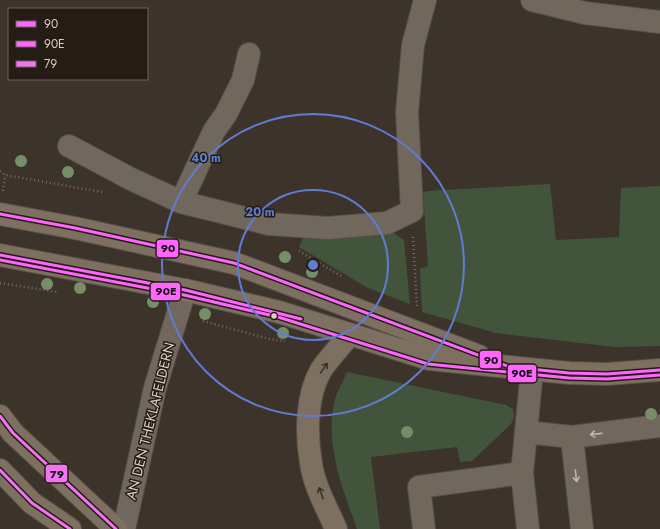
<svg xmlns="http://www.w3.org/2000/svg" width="660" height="529" font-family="Jost,sans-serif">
<rect width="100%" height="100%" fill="#3c332a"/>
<path fill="#42553c" d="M550 184 556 240 619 237 621 188 660 186V346L615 347 496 333 422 312 420 269 428 266 423 193 427 191Z
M389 230 404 240 410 304 368 288 299 247 305 234Z
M347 372 506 405 513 409 514 417 511 424 472 461 460 462 457 447 371 457 380 529H357C343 490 325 446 334 403 336 393 343 382 347 372Z"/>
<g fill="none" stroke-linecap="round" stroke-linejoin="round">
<g stroke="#574f48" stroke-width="24">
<path id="minor" d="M532 0 585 13 660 22
M69 146 131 179 181 202 269 224 328 228 387 223 412 211 407 112 413 45 425 0
M181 202 214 131 226 114 243 80 249 54
M526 432 572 437 660 426
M572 437 582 529
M124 529 155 388 185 290
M424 529 419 487 522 473
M528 529 522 473 532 370"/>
</g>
<g stroke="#574f48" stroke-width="24">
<path id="major" d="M0 214 75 228 234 263 479 356
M0 255 185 290 279 312 429 359 569 373 607 374 660 370
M0 416 13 433 116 529
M0 470 32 503 70 529
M336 529C327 508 314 486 311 463 306 434 306 396 321 370 329 358 341 346 350 334"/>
</g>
<path stroke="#776e66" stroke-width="2.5" stroke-dasharray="1 3" stroke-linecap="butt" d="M0 171 5 175 102 192
M3 191 5 175
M413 237 417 308
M299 251 341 276
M0 283 57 292
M203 321 269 339 285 341"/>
<use href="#minor" stroke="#71685d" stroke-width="22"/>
<use href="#major" stroke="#7d7061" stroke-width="22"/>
<g stroke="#241c15" stroke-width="6">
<path id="bus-1" d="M0 214 75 228 234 263 510 367 569 373 607 374 660 370
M0 255 185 290 301 319"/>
</g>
<g stroke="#241c15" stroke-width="6">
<path id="bus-2" d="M0 260 184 295 278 317 428 364 569 378 607 379 660 375"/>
</g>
<g stroke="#241c15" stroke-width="6">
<path id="bus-3" d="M0 416 13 433 116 529
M0 470 32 503 70 529"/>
</g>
<use href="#bus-1" stroke="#f6f" stroke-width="3"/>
<use href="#bus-2" stroke="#f6f" stroke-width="3"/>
<use href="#bus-3" stroke="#f373f3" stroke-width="3"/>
</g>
<g fill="#758e68">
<circle cx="21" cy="161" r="6"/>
<circle cx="68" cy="172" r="6"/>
<circle cx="285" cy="257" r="6"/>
<circle cx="312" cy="272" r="6"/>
<circle cx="47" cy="284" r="6"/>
<circle cx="80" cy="288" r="6"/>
<circle cx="153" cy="302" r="6"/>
<circle cx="205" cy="314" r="6"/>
<circle cx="283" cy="333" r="6"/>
<circle cx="651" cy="414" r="6"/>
<circle cx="407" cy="432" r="6"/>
</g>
<defs><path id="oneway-shaft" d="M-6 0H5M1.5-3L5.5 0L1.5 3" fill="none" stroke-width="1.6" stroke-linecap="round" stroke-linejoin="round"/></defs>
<g stroke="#3a3128">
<use href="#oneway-shaft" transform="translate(324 368) rotate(-55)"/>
<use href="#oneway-shaft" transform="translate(321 493) rotate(-110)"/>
</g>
<g stroke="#c0b6ac">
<use href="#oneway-shaft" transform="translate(596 434) rotate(174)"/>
<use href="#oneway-shaft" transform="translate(576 476) rotate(84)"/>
</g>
<g fill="none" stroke="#607cd2" stroke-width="2">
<circle cx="313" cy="265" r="75"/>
<circle cx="313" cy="265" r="151"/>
</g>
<circle fill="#dbd0c6" stroke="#241c15" stroke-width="1.5" cx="274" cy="316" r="3.5"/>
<g text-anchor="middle" stroke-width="3" stroke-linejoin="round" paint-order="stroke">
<g font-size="14" fill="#dbd0c6" stroke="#241c15">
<text transform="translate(150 421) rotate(-76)" y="5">AN DEN THEKLAFELDERN</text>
</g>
</g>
<circle cx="313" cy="265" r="6" fill="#607cd2" stroke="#241c15" stroke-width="2"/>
<g font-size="12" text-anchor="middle" font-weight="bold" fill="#607cd2" stroke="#241c15" stroke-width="3" stroke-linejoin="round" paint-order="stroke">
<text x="206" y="162">40 m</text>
<text x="260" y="216">20 m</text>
</g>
<g stroke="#241c15" stroke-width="1.5">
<rect x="156" y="239" width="23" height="19" rx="4" fill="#f6f"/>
<rect x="150" y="282" width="31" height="19" rx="4" fill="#f6f"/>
<rect x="479" y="350" width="23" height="19" rx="4" fill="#f6f"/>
<rect x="507" y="364" width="30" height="19" rx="4" fill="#f6f"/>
<rect x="45" y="464" width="23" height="19" rx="4" fill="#f373f3"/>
</g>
<g font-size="11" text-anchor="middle" font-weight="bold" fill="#111">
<text x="168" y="252">90</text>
<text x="166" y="295">90E</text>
<text x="491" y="364">90</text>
<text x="522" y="377">90E</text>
<text x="57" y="478">79</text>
</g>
<rect x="8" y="8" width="140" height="72" fill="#241c15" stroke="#6d645c"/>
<rect x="16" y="21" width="20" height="6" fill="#ff66ff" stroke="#6d645c"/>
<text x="44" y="28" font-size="12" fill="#dbd0c6">90</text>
<rect x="16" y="41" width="20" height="6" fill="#ff66ff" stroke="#6d645c"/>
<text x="44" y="48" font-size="12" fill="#dbd0c6">90E</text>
<rect x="16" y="61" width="20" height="6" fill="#f373f3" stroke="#6d645c"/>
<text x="44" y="68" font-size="12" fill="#dbd0c6">79</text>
</svg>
